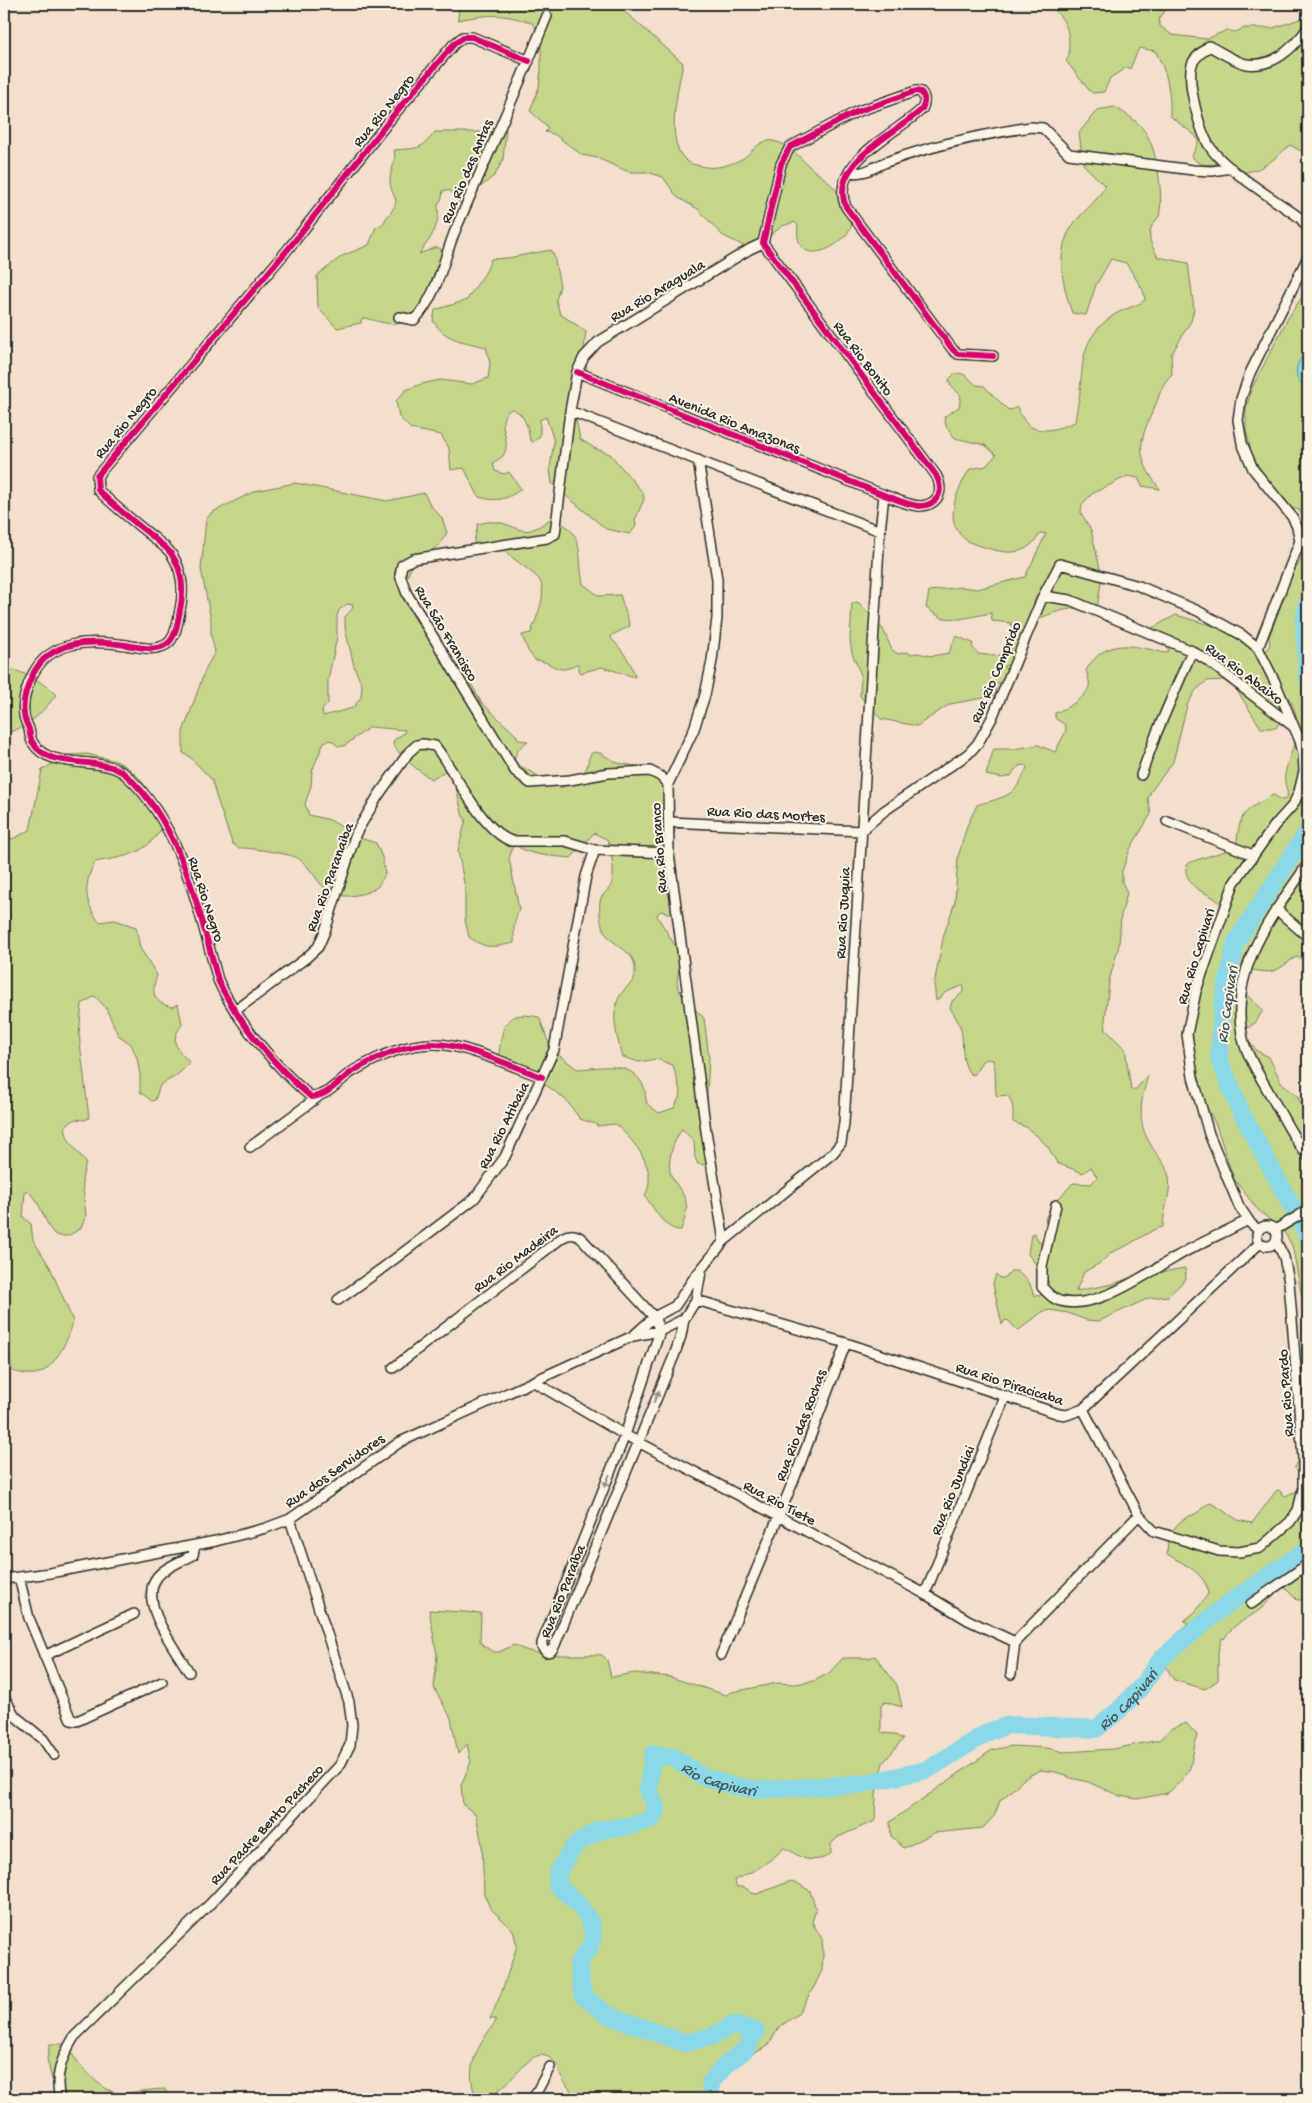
<svg xmlns="http://www.w3.org/2000/svg" width="1312" height="2103" font-family="'Gochi Hand',sans-serif">
<rect width="100%" height="100%" fill="#f3dfcc"/>
<filter id="ink" filterUnits="userSpaceOnUse"><feTurbulence type="fractalNoise" baseFrequency=".02" numOctaves="2"/><feDisplacementMap in="SourceGraphic" scale="10" xChannelSelector="R" yChannelSelector="G"/><feConvolveMatrix kernelMatrix="1 2 1 2 8 2 1 2 1" color-interpolation-filters="sRGB"/></filter>
<g filter="url(#ink)">
<path fill="#c6d78b" stroke="#78815b" fill-rule="evenodd" d="M459 4H616L683 63C679 87 662 148 690 163 693 165 698 165 701 166 713 170 731 165 742 159 753 152 759 139 773 141 792 144 802 162 816 172 831 182 839 192 847 209 848 212 851 216 852 219 855 243 792 276 798 226L795 222 782 226 760 244 744 246 722 235 698 209 677 197 663 177 647 172H629L597 158 582 155 554 134 545 132 548 129 546 125 530 111 539 87 541 69V36L532 23C503 13 488 14 458 20Z
M1049 4H1170L1159 19 1160 26 1172 35 1207 39 1227 30 1235 32 1245 28H1273L1303 18 1299 40 1308 52V155L1290 145C1276 157 1262 172 1243 172 1235 172 1227 166 1220 165 1208 163 1199 168 1192 156L1198 143 1196 136 1170 116C1171 93 1167 70 1155 51L1139 48 1130 69 1127 67 1110 78 1104 92 1093 93 1089 90 1066 61C1070 56 1069 52 1069 46 1069 24 1063 19 1049 4Z
M1114 107C1127 114 1141 123 1148 137 1157 152 1164 199 1159 216 1157 220 1152 224 1151 228 1147 239 1153 248 1158 257L1188 263 1194 309 1191 321 1171 355 1172 374C1161 385 1161 391 1156 404 1139 441 1133 454 1160 489L1142 486 1138 478 1128 476 1093 493 1082 504 1081 513 1091 530 1102 577 1097 608C1074 606 1054 611 1034 621L1014 663 1004 666 1013 683 1008 685 997 683 994 696 950 704 917 726 881 719 860 696 861 675 852 653 850 640 852 604 856 602 859 603 883 629 892 650 898 654 906 652 911 654 917 653 932 656 949 653 956 636 973 643 972 647 978 654 995 656 1010 653 1016 638 1011 623 992 621 991 613 960 619 942 618 926 608 929 591 961 587 977 589 1025 577 1046 534 1041 533C1026 556 1009 555 984 547 979 545 973 544 969 542 940 524 957 490 970 469L986 466 996 455 985 445 955 438 946 426 944 417 959 407 961 396 950 384 949 380C958 366 968 377 976 385L984 386 1007 409 1011 410 1017 407C1020 412 1023 421 1028 425 1042 435 1060 428 1075 422 1076 412 1079 401 1080 391 1083 360 1082 338 1111 317 1121 309 1136 307 1145 300L1143 290 1126 263 1111 259 1096 285 1086 315 1072 313C1062 283 1054 249 1075 222 1086 208 1096 203 1105 186L1083 164 1079 133 1097 110Z
M506 129 503 160 495 175 461 203 457 202 451 191 443 190 442 198 438 205C440 226 431 238 419 254L437 247 441 249 443 275C433 289 413 325 395 324 385 324 374 320 364 318L361 320V323L337 328 318 308 317 276 342 256 369 245 376 227C382 226 384 222 387 217 404 197 391 200 390 181 390 170 397 161 394 150 416 148 421 151 435 132H492Z
M551 250 554 256 560 286 556 300 560 314 586 331 584 349 587 369 577 375 573 405 580 439 594 448 610 454 643 493 644 499 635 520 636 526 630 534 606 529 552 484 550 468 554 441 546 417 540 420V436L533 442 530 440C528 428 525 412 511 409 492 421 514 440 503 456 501 458 496 461 493 463L495 471 504 474 509 472 521 489C506 500 497 502 479 497L464 468 451 470 449 448 441 435 411 429 399 417 396 401 406 390 421 384 440 380 472 384 488 378 490 363 486 347C464 341 447 342 433 321L435 310 467 300C474 287 487 274 491 259L508 258Z
M1308 288V526L1299 510 1291 508 1285 499 1272 490 1252 455 1246 430V408L1253 386 1288 318Z
M295 483 387 501 424 493 431 506 442 518 447 533 438 546 412 565 406 580 411 613 420 627 446 652 473 687 481 702 517 736 518 740 528 741C521 746 513 753 515 763L560 788 578 780C580 774 583 773 586 769 589 763 587 757 593 752L600 753 618 763 655 769V775L671 798 674 810 673 822 675 831 665 857 666 873 674 905 685 926 676 916 661 911 658 913 657 916 676 947 681 958 677 981 678 988 685 999 704 1018 709 1058 707 1092 709 1160 705 1165 698 1164 695 1158 694 1141 682 1129C674 1140 666 1161 671 1175 674 1183 682 1190 685 1199 689 1209 684 1221 681 1230 665 1231 654 1208 645 1196 659 1169 634 1140 615 1124L597 1126 596 1124 580 1119 567 1101 549 1087 525 1075 497 1064C504 1033 497 1008 539 1017L551 1049 577 1069C602 1068 631 1059 644 1087 646 1092 645 1099 647 1103 649 1107 656 1110 659 1113L674 1108 681 1094 673 1065 656 1059 639 1062 623 1057C617 1039 609 1012 621 994 628 983 636 984 635 968 634 948 609 946 603 928 600 920 598 906 601 898 604 892 611 889 612 882 615 868 611 854 608 840L594 833 571 858C553 856 528 856 514 844L509 858 519 909 514 925V943C493 947 487 950 469 937L465 920V888L458 851 466 819 463 817 452 771H445L431 779C417 769 402 759 393 744L394 740 404 733 405 730 370 727 344 746H338L331 740 324 742 312 771 311 786 305 804 309 815 330 820 360 838 376 843 382 857 385 874C383 878 380 884 377 887 368 895 338 900 329 892 317 883 311 867 298 858 291 854 247 847 238 848L232 843 216 796 212 780 189 756 183 753V732L206 668 215 652 211 635V620L201 569 206 520 211 513 255 491ZM347 604 353 605 352 609 345 617V628L354 666 362 686 361 697 353 708 323 716 322 710 328 703V680L337 637V616L339 610Z
M550 519C586 529 577 553 583 584L599 596 620 595 630 626 612 635 611 638C621 649 632 662 635 677L602 667 580 673 578 664H576C558 677 553 661 535 660L528 651 522 635 531 633C536 617 551 589 536 576 526 567 515 561 505 551L490 550 478 552 474 541 478 524C482 523 489 521 494 522 521 524 520 542 550 519Z
M1308 548V884L1302 897 1308 919V960L1296 957C1289 961 1283 967 1276 970 1267 974 1258 970 1249 970 1245 970 1241 972 1240 976 1236 990 1255 1002 1263 1010L1256 1022 1245 1030V1037L1257 1051 1269 1057 1281 1082 1298 1097 1302 1107 1308 1110V1328L1292 1245 1284 1232 1257 1209 1234 1179 1216 1125 1203 1100 1189 1045 1193 1011 1214 947 1221 905C1216 896 1204 894 1196 888 1190 883 1182 871 1188 864 1190 861 1229 850 1236 848 1240 812 1242 812 1273 795L1283 800 1287 798C1289 790 1283 783 1285 775 1287 761 1294 748 1297 734 1300 723 1293 700 1285 694L1283 695V717L1276 728H1261L1236 689 1223 680 1207 681 1196 690 1187 705 1173 762 1151 791 1148 799 1151 814 1130 849 1122 871V882L1127 893 1121 915 1119 945 1109 981 1105 1020 1106 1030 1125 1049 1131 1090H1135L1148 1075C1142 1097 1136 1118 1148 1140 1154 1153 1166 1162 1169 1177 1172 1191 1163 1210 1163 1227L1155 1229 1126 1246 1112 1252 1100 1263 1084 1272 1076 1291 1113 1284 1129 1278 1185 1268 1186 1279 1168 1296 1149 1298 1099 1321 1086 1320 1068 1313 1050 1310 1042 1312 1019 1330 1016 1329 1009 1321 1005 1320 1002 1325 993 1284 996 1274 1000 1278H1004L1011 1271H1017L1029 1282 1034 1295 1040 1296 1049 1282 1028 1254 1031 1234 1034 1233 1040 1243 1043 1244 1048 1229 1045 1219 1050 1208 1073 1183 1091 1184 1097 1177 1091 1167 1083 1173 1057 1163 1048 1147 1037 1136 1026 1127 1013 1122C1013 1112 1014 1102 1007 1095L998 1096 996 1095 995 1069 993 1060 988 1059 982 1061 975 1074 972 1075C960 1066 964 1043 961 1029 959 1022 954 1014 950 1008L952 1001 963 992 964 985 946 992 936 1001 934 984 944 934 955 902 958 857 967 826 977 805C1006 796 1015 798 1027 767L1025 765C1017 765 1015 769 1011 776L1002 778 986 775 993 751 994 749H1014L1038 745 1055 752 1066 731 1065 725 1055 718V713C1065 709 1087 698 1089 686 1090 681 1087 675 1086 670 1106 637 1133 645 1165 653L1169 651C1166 641 1154 636 1145 632L1176 615 1220 628 1257 652 1265 653 1270 644 1269 637 1282 602 1285 587Z
M13 670C31 675 42 682 56 695 39 716 30 726 4 734V671Z
M87 754C97 757 108 758 118 762 143 774 157 802 162 828 144 856 126 856 95 862 83 885 84 901 99 922L115 920 136 927 140 948 157 975C151 993 152 1002 172 1007L178 1004 182 1024C169 1043 176 1047 190 1063L176 1076 160 1085 155 1100 152 1101 140 1092V1075L137 1058 131 1044 118 1035 106 1008 95 996 82 1004 79 1034 89 1118 85 1120 76 1119 66 1125C63 1138 78 1152 86 1162L82 1179 86 1216 81 1228 68 1236H59L54 1234 48 1225 37 1201 28 1191H25L23 1217 31 1224 33 1240 50 1267 73 1321C71 1335 54 1369 39 1373 30 1376 21 1373 12 1371L4 1327V840L15 838 30 830 42 770 68 755Z
M1308 1418V1585L1302 1600H1297L1285 1588 1279 1586C1274 1593 1270 1600 1264 1606 1252 1618 1233 1622 1224 1639L1222 1638 1218 1651V1680L1205 1689 1174 1680 1166 1667 1167 1643 1188 1624 1184 1621 1195 1612 1208 1594C1207 1573 1183 1564 1167 1554 1167 1538 1173 1525 1187 1517 1191 1515 1195 1515 1198 1512 1203 1508 1204 1505 1211 1503L1238 1520 1252 1523 1276 1491 1279 1490 1285 1496 1304 1488 1306 1479 1294 1468 1300 1455 1298 1430Z
M429 1610 481 1613 480 1641 483 1645 494 1652H499L514 1645C539 1659 573 1654 602 1655L607 1660 611 1677 635 1673 670 1677 726 1695 732 1692 778 1683 795 1684 814 1681 829 1673 843 1658H869L875 1656 897 1685 902 1707 885 1702 881 1706V1731L883 1733 893 1734 903 1739 883 1763 876 1794 875 1821 838 1837 831 1844V1853C826 1860 811 1861 803 1858 796 1856 792 1850 784 1848 769 1863 753 1872 734 1880L737 1887H744L752 1893 757 1894 791 1881 797 1883 810 1891 816 1909 812 1922 822 1939 823 1955 822 1970 815 1985 798 2014 778 2028 768 2046 739 2061 727 2072 719 2085 716 2099H576C572 2091 565 2084 561 2076 559 2071 559 2066 555 2062 526 2034 514 2103 475 2094 464 2065 480 2044 496 2021L495 2019H490L501 1994 517 1946 513 1930 490 1908 484 1894 482 1845 476 1814 463 1805 461 1785 471 1762 467 1744 458 1754 451 1718 434 1688 437 1655Z
M1186 1723 1197 1735 1190 1768 1181 1781 1168 1793 1137 1799 1120 1796 1088 1782 1071 1778 1056 1772 1040 1770 1025 1778 1012 1790 1000 1801 994 1816 983 1828 934 1833 904 1848 891 1836 890 1822 992 1750 1012 1746 1047 1748 1064 1752 1113 1749 1159 1740 1171 1729Z
M50 2044H65C75 2059 99 2092 119 2093 135 2093 150 2089 165 2089L170 2099H57L47 2059Z"/>
<path fill="#8ad8e8" stroke="#64939c" d="M1308 347V393C1291 373 1294 368 1308 347Z"/>
<g fill="none" stroke-linecap="round" stroke-linejoin="round">
<g stroke="#8ad8e8" stroke-width="18">
<path d="M1308 602 1304 621 1308 680"/>
<path d="M1308 831 1236 942 1222 1008 1219 1059 1241 1112 1308 1236"/>
<path id="s1" d="M710 2099 711 2082 725 2066 747 2048 756 2031 734 2025 710 2037 685 2043 608 2015 583 1996 578 1964C582 1958 588 1951 591 1944 600 1920 573 1899 557 1885L558 1871 575 1845 599 1830 630 1826 652 1819 657 1809 648 1789 653 1754 673 1757 701 1776 730 1785 757 1790 862 1784 927 1770 988 1732 1009 1725 1096 1729 1117 1712 1140 1688 1163 1657 1226 1605 1308 1549"/>
</g>
<g stroke="#2b2b2b" stroke-width="12">
<path id="minor" d="M1308 28C1294 47 1274 68 1247 64 1237 63 1219 51 1209 46 1204 51 1196 56 1193 62 1185 79 1200 132 1210 147 1224 169 1277 201 1300 218L1308 228
M529 61 472 37H463L454 44 396 112 289 248 97 476 98 490C115 507 134 522 153 537 159 543 168 548 172 555 183 571 184 592 180 610 178 620 176 638 167 644 155 652 139 647 126 645 92 640 51 639 33 674 27 686 22 701 24 714 24 719 27 724 29 729 30 733 30 739 33 743 50 772 102 754 126 775 182 825 199 912 218 980 237 1022 276 1067 311 1097 330 1096 339 1079 355 1070 379 1056 408 1043 435 1044 463 1044 514 1067 542 1077
M850 172C864 175 874 167 886 162 931 146 984 134 1031 127L1043 128 1069 154 1193 170 1212 171 1231 168
M399 317 414 320C437 297 443 261 455 231 486 159 518 88 547 16
M577 372 884 495C900 500 924 515 937 498 942 491 940 483 936 475L763 243 781 164 790 147 856 112 916 91 921 92C926 98 925 103 922 109 898 133 827 163 846 207L953 350 958 354 993 356
M570 411 880 531
M698 460 717 579V618L712 661 705 695 694 729 668 784 669 853 706 1131 724 1241
M1043 596 1060 564 1139 586 1198 611 1242 635 1258 648 1275 682 1300 741 1303 753 1304 771 1299 792 1293 805 1275 825 1234 883 1196 991 1187 1034 1193 1077 1209 1134 1239 1206 1251 1224 1259 1230
M1258 648 1300 541 1297 527 1293 518 1253 469 1242 443 1238 420 1241 399 1250 373 1308 257
M1141 775 1157 732 1192 651
M668 784 660 776 650 771 608 773 570 780 530 783 515 771 407 594 400 575 402 565 413 559 547 538 555 534 570 411 577 372 584 357 598 342 750 249 763 243
M1167 821 1253 855
M669 822 861 831 884 811 968 754 978 743 992 718 1043 596 1070 600 1192 651 1208 661 1294 727
M1308 864C1270 918 1226 973 1244 1043 1250 1062 1263 1081 1272 1098 1281 1113 1296 1144 1308 1156
M1276 909 1308 937
M235 1011 306 958 318 947 325 931 356 833 378 796 409 752 417 745 423 744 435 746C455 771 481 830 511 841H565L595 850
M250 1147 318 1097
M1056 1205 1042 1266V1287C1047 1292 1052 1299 1060 1301 1096 1311 1146 1274 1176 1257 1199 1243 1224 1233 1248 1220
M1257 1236a10 10 0 1 1 20 0a10 10 0 1 1-20 0Z
M1275 1230 1308 1210
M338 1300 380 1270 474 1199 505 1157 554 1050 586 876 595 850 669 853
M696 1300 846 1343 1059 1414 1067 1415 1083 1409 1260 1243
M660 1331 625 1435 542 1643V1647L546 1652 551 1651 554 1647 674 1356 681 1336 684 1319 696 1300 701 1272
M633 1336 654 1317 675 1306 694 1278 724 1241 833 1153 841 1143 844 1123 880 531 884 495
M393 1368 563 1237C571 1233 577 1234 583 1240L654 1317 660 1331
M534 1382 625 1435 925 1594 968 1620 1015 1642
M1083 1409 1139 1515 1154 1531 1219 1551 1239 1552 1260 1548 1290 1522 1298 1510 1303 1489V1458L1289 1282 1284 1257 1276 1241
M19 1577 29 1618 71 1720 77 1721 162 1682
M4 1579 50 1573 216 1541 266 1528 290 1519 400 1442 633 1336 660 1331 684 1319
M925 1594 1005 1397
M1251 1604 1308 1564
M1015 1642 1139 1515
M721 1655 795 1477 846 1343
M44 1656 134 1614
M189 1672C175 1648 132 1596 162 1572 171 1565 184 1560 193 1555L195 1545
M1011 1674 1015 1642
M4 1697 15 1716 43 1739 54 1755
M60 2099C54 2076 62 2057 74 2037L210 1904 340 1765 350 1745 352 1725 349 1702 290 1519
M533 2099 550 2067"/>
</g>
<use href="#minor" stroke="#fcf5e5" stroke-width="9"/>
<g stroke="#fcf5e5" stroke-width="9">
<path id="cycleway" d="M529 61 472 37H463L454 44 396 112 289 248 97 476 98 490C115 507 134 522 153 537 159 543 168 548 172 555 183 571 184 592 180 610 178 620 176 638 167 644 155 652 139 647 126 645 92 640 51 639 33 674 27 686 22 701 24 714 24 719 27 724 29 729 30 733 30 739 33 743 50 772 102 754 126 775 182 825 199 912 218 980 237 1022 276 1067 311 1097 330 1096 339 1079 355 1070 379 1056 408 1043 435 1044 463 1044 514 1067 542 1077
M577 372 884 495C900 500 924 515 937 498 942 491 940 483 936 475L763 243 781 164 790 147 856 112 916 91 921 92C926 98 925 103 922 109 898 133 827 163 846 207L953 350 958 354 993 356"/>
</g>
<use href="#cycleway" stroke="#d6006c" stroke-width="6"/>
</g>
<defs><path id="oneway-solid" d="M-6-.8H1V-3.2L6.5 0L1 3.2V.8H-6Z" transform="scale(1.25)"/></defs>
<g fill="#949088">
<use href="#oneway-solid" transform="translate(656 1397) rotate(-67)"/>
<use href="#oneway-solid" transform="translate(607 1481) rotate(112)"/>
</g>
</g>
<g text-anchor="middle" stroke-width="4" stroke-linejoin="round" paint-order="stroke">
<g font-size="15" fill="#2b2b2b" stroke="#fcf5e5">
<text transform="translate(383 110) rotate(-51)" y="5">Rua Rio Negro</text>
<text transform="translate(466 171) rotate(-67)" y="5">Rua Rio das Antas</text>
<text transform="translate(657 290) rotate(-31)" y="5">Rua Rio Araguala</text>
<text transform="translate(864 358) rotate(53)" y="5">Rua Rio Bonito</text>
<text transform="translate(125 422) rotate(-50)" y="5">Rua Rio Negro</text>
<text transform="translate(735 422) rotate(22)" y="5">Avenida Rio Amazonas</text>
<text transform="translate(447 633) rotate(59)" y="5">Rua São Francisco</text>
<text transform="translate(995 672) rotate(-67)" y="5">Rua Rio Comprido</text>
<text transform="translate(1245 673) rotate(37)" y="5">Rua Rio Abaixo</text>
<text transform="translate(766 813) rotate(3)" y="5">Rua Rio das Mortes</text>
<text transform="translate(658 848) rotate(-94)" y="5">Rua Rio Branco</text>
<text transform="translate(329 877) rotate(-70)" y="5">Rua Rio Paranaiba</text>
<text transform="translate(207 899) rotate(72)" y="5">Rua Rio Negro</text>
<text transform="translate(842 913) rotate(-87)" y="5">Rua Rio Juquia</text>
<text transform="translate(1195 956) rotate(-73)" y="5">Rua Rio Capivari</text>
<text transform="translate(503 1125) rotate(-63)" y="5">Rua Rio Atibaia</text>
<text transform="translate(515 1258) rotate(-37)" y="5">Rua Rio Madeira</text>
<text transform="translate(1010 1383) rotate(18)" y="5">Rua Rio Piracicaba</text>
<text transform="translate(1285 1393) rotate(-94)" y="5">Rua Rio Pardo</text>
<text transform="translate(800 1425) rotate(-69)" y="5">Rua Rio das Rochas</text>
<text transform="translate(334 1470) rotate(-35)" y="5">Rua dos Servidores</text>
<text transform="translate(952 1490) rotate(-68)" y="5">Rua Rio Jundiai</text>
<text transform="translate(780 1502) rotate(28)" y="5">Rua Rio Tiete</text>
<text transform="translate(562 1591) rotate(-68)" y="5">Rua Rio Paraíba</text>
<text transform="translate(266 1824) rotate(-47)" y="5">Rua Padre Bento Pacheco</text>
</g>
<g font-size="16" font-style="italic" fill="#43565a" stroke="#fcf5e5">
<text transform="translate(1226 1004) rotate(-82)" y="6">Rio Capivari</text>
<text dy="6" stroke="none"><textPath href="#s1" startOffset="1108">Rio Capivari</textPath></text>
<text dy="6" stroke="none"><textPath href="#s1" startOffset="672">Rio Capivari</textPath></text>
</g>
</g>
<rect width="1312" height="2103" fill="none" stroke="#fcf5e5" stroke-width="20"/>
<rect x="10" y="10" width="1292" height="2083" fill="none" stroke="#2b2b2b" stroke-width="2" filter="url(#ink)"/>
</svg>
